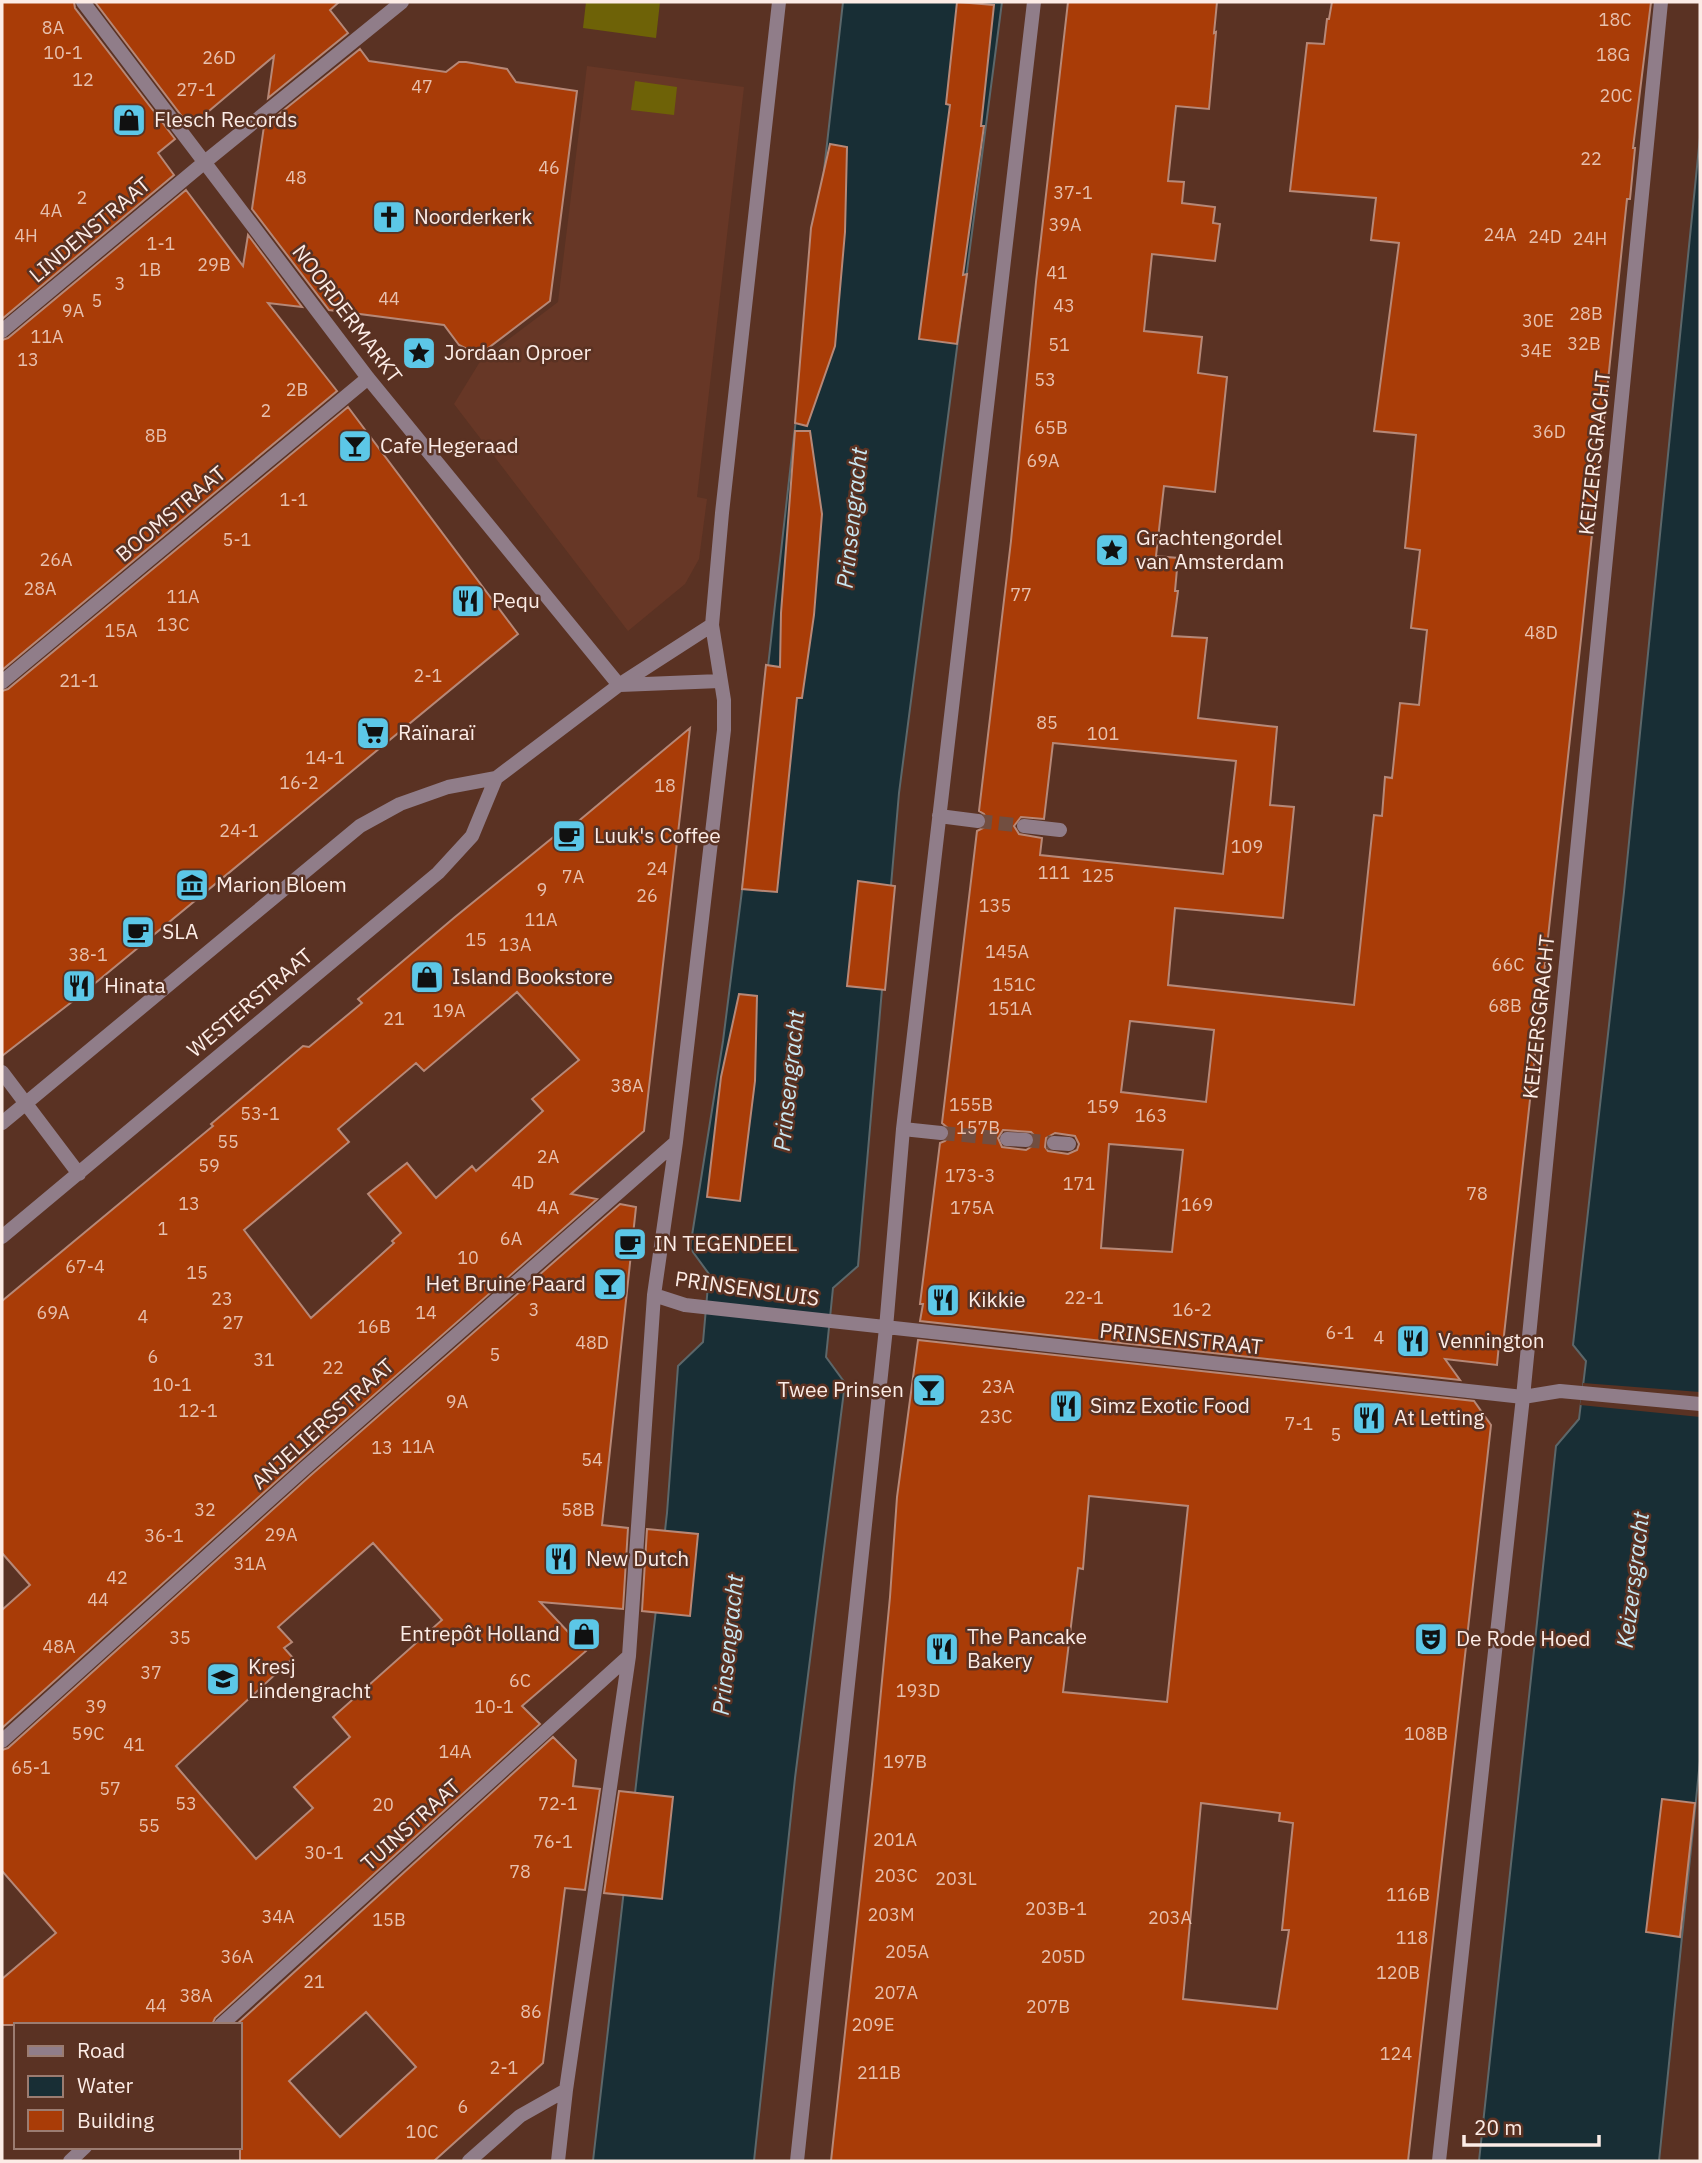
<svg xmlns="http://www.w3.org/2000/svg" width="1702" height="2163" font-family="'IBM Plex Sans',sans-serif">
<rect width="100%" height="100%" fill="#5a3223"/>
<path fill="#673726" d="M587 66 744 87 697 497 707 499 699 559 685 584 628 631 454 404 481 360 558 302Z"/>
<path fill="#6e6207" d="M586 2H660L656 38 583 28Z
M635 81 677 87 674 115 631 110Z"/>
<path fill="#182e35" stroke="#5c676a" stroke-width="2" d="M843 2H1002L899 793 858 1266 833 1288 826 1357 845 1383 795 1778 754 2161H593L667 1513 678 1366 703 1342 709 1274 690 1248 723 1041 749 835Z
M1700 137V1761L1659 2161H1479L1556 1446 1579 1419 1586 1361 1573 1345 1624 892Z"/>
<path fill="#5a3223" d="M1583 1383 1700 1392V1417L1580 1405Z"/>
<path fill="#a93c07" stroke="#b78877" stroke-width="2" fill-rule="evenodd" d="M2 2H74L75 8 175 139 158 153 174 175 2 319Z
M95 2H339L330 10 348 33 268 98 274 56 190 127Z
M957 2 994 5 981 126H984L963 275 967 274 957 344 919 339 950 105 946 104Z
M1068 2H1217L1214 33 1216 32 1209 109 1176 106 1168 181 1184 182 1182 203 1215 207 1213 223 1220 224 1215 261 1152 254 1144 331 1202 337 1198 373 1227 377 1215 492 1164 486 1156 556 1178 558 1175 591H1178L1172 636 1207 638 1198 718 1277 727 1270 805 1294 807 1283 918 1175 908 1168 985 1354 1005 1374 815 1382 816 1385 777 1392 778 1400 703 1419 705 1427 630 1411 628 1420 550 1405 548 1416 435 1374 431 1399 243 1371 240 1376 198 1290 191 1307 43 1324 44 1327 19H1329L1332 2H1651L1633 148H1635L1630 199H1627L1582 630 1503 1344H1499L1497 1365 1445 1359 1460 1380 920 1321 923 1304H920L940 1143 945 1141 950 1135 949 1129 942 1123 977 831 985 827 988 822 984 814 979 811 1011 541 1036 282ZM1053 743 1236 761 1223 874 1040 855 1042 838 1019 834 1014 826 1021 817 1044 819ZM1130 1021 1214 1030 1206 1102 1121 1092ZM1003 1130 1031 1132 1035 1136 1034 1145 1026 1150 1002 1147 998 1138ZM1055 1133 1075 1136 1079 1144 1077 1150 1068 1154 1048 1151 1045 1147 1046 1138ZM1109 1144 1183 1150 1172 1252 1101 1248Z
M360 49 369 61 446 72 459 62H466L507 69 516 82 577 91 550 301 479 355 459 345 444 325 329 310 252 209 264 126Z
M830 144 847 147 845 232 835 346 807 426 795 423 811 228Z
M186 190 243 266 248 235 302 307 268 303 337 391 2 670V340L8 338Z
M348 407 518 634 82 994 2 1056V691L8 689Z
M795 431H810L822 514 814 615 802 698H797L777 892 742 889 766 665 780 667 781 613Z
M690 728 644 1131 571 1194 597 1199 299 1461 2 1728V1610L30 1585 2 1553V1301L213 1126 211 1124 303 1046 309 1047 362 1003 358 999 455 917 567 826 569 829ZM517 992 579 1060 532 1099 543 1111 476 1171 472 1166 436 1198 407 1163 368 1194 401 1233 392 1241 394 1243 311 1318 244 1230 349 1142 338 1129 416 1063 424 1071Z
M858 881 895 886 885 990 847 986Z
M739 994 757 996 755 1081 740 1201 707 1197 721 1077Z
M620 1204 636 1207 602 1525 628 1528 623 1609 540 1602 586 1651 522 1706 540 1724 215 2018 212 2025H2V1979L56 1933 2 1871V1750L8 1748 311 1475ZM373 1543 442 1620 333 1717 350 1737 294 1787 313 1808 256 1859 176 1766 293 1658 284 1648 292 1642 278 1627Z
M918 1340 1474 1401 1491 1425 1408 2161H831L873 1775 890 1597 897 1497ZM1089 1496 1188 1506 1167 1702 1063 1692 1078 1568 1083 1569ZM1201 1803 1280 1813 1279 1821 1293 1823 1282 1930H1289L1277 2009 1183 1999Z
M647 1529 698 1534 690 1616 642 1611Z
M553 1737 576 1760 573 1786 600 1789 585 1890 565 1888 543 2063 434 2161H240V2025H236ZM366 2012 416 2067 340 2137 289 2081Z
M619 1791 673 1797 662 1899 604 1893Z
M1662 1799 1695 1803 1680 1937 1646 1932Z"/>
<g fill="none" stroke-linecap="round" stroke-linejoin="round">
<path stroke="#724e40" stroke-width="14" stroke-dasharray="14 7" stroke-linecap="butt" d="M978 821 1024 826
M941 1133 1007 1139
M1026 1140 1054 1143"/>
<path stroke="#907d89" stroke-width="14" d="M83 2 368 378 619 685
M2 331 206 161 402 2
M2 682 368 378
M620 685 720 681
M939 816 978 821
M1024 826 1060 830
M2 1072 79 1174
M2 1123 360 826 400 804 448 787 496 778 619 685 712 625
M903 1129 941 1133
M1007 1139 1026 1140
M1054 1143 1069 1144
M2 1237 438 873 472 836 496 778
M654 1295 685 1305 1523 1397 1560 1391 1700 1404
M2 1741 305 1468 676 1142
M221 2025 629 1656
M70 2161 85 2147
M469 2161 520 2116 566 2090
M558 2161 566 2090 629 1656 654 1295 676 1142 724 730V700L712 625 722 513 779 2
M797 2161 886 1328 903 1129 1034 2
M1439 2161 1523 1397 1661 2"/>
</g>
<defs>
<g id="shop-square" transform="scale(1.75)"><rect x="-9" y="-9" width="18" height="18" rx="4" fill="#5cc7e7" stroke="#5a3223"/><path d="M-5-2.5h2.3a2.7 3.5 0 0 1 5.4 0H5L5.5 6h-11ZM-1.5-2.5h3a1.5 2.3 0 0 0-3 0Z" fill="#111"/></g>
<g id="church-square" transform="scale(1.75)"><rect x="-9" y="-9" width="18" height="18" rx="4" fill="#5cc7e7" stroke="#5a3223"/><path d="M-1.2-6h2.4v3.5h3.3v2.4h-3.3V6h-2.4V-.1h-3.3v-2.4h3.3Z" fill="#111"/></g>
<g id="sight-square" transform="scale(1.75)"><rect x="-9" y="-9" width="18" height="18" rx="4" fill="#5cc7e7" stroke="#5a3223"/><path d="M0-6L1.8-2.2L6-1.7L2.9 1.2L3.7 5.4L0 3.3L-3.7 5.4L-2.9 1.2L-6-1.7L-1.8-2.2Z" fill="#111"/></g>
<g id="bar-square" transform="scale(1.75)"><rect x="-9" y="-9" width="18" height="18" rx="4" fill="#5cc7e7" stroke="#5a3223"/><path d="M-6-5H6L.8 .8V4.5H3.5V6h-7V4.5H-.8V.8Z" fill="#111"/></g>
<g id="restaurant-square" transform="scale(1.75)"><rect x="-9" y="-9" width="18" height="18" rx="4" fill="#5cc7e7" stroke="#5a3223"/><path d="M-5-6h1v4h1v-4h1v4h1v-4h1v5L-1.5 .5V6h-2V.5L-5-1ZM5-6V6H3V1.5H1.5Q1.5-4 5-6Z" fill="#111"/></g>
<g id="supermarket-square" transform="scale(1.75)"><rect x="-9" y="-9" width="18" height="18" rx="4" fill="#5cc7e7" stroke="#5a3223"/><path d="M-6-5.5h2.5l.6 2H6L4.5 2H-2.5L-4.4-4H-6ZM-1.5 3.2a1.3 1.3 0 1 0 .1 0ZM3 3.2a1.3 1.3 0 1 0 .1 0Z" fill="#111"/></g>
<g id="cafe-square" transform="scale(1.75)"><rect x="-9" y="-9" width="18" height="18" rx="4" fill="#5cc7e7" stroke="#5a3223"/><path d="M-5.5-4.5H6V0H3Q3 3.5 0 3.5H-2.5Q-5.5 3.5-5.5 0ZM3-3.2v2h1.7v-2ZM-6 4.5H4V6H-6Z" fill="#111"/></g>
<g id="museum-square" transform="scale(1.75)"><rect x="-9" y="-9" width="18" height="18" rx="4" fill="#5cc7e7" stroke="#5a3223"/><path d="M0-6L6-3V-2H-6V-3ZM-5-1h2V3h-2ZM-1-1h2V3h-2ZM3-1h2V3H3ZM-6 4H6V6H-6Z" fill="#111"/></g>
<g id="theatre-square" transform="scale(1.75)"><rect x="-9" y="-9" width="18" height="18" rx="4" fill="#5cc7e7" stroke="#5a3223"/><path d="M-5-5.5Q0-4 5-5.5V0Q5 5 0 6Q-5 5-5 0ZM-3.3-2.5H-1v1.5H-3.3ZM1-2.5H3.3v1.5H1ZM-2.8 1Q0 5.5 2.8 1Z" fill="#111"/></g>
<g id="school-square" transform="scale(1.75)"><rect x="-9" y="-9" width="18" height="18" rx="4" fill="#5cc7e7" stroke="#5a3223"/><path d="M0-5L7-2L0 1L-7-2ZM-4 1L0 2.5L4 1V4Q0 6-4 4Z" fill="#111"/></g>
</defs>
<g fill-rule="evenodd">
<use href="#shop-square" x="129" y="120"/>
<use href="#church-square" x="389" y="217"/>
<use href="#sight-square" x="419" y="353"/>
<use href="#bar-square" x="355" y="446"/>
<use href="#sight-square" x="1112" y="550"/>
<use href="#restaurant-square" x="468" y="601"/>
<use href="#supermarket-square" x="373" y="733"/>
<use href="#cafe-square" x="569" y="836"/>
<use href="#museum-square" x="192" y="885"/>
<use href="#cafe-square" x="138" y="932"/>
<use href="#shop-square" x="427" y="977"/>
<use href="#restaurant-square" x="79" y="986"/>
<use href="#cafe-square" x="630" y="1244"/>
<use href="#bar-square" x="610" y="1284"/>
<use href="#restaurant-square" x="943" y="1300"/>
<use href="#restaurant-square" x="1413" y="1341"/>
<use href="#bar-square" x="929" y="1390"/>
<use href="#restaurant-square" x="1066" y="1406"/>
<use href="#restaurant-square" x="1369" y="1418"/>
<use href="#restaurant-square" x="561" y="1559"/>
<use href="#shop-square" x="584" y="1634"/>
<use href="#theatre-square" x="1431" y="1639"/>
<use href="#restaurant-square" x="942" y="1649"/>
<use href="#school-square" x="223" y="1679"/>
</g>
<g text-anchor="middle" stroke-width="5" stroke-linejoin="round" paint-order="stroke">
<g font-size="18" fill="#e7c0ae">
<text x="1615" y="26">18C</text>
<text x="53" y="34">8A</text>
<text x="63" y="59">10-1</text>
<text x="1613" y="61">18G</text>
<text x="219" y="64">26D</text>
<text x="83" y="86">12</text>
<text x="422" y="93">47</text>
<text x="196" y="96">27-1</text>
<text x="1616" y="102">20C</text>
<text x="1591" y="165">22</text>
<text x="549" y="174">46</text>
<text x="296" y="184">48</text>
<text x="1073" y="199">37-1</text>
<text x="82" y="204">2</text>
<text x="51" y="217">4A</text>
<text x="1065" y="231">39A</text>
<text x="1500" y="241">24A</text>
<text x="26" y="242">4H</text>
<text x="1545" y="243">24D</text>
<text x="1590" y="245">24H</text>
<text x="161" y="250">1-1</text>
<text x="214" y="271">29B</text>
<text x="150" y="276">1B</text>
<text x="1057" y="279">41</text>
<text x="120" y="290">3</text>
<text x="389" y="305">44</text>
<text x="97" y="307">5</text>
<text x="1064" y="312">43</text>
<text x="73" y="317">9A</text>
<text x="1586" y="320">28B</text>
<text x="1538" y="327">30E</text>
<text x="47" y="343">11A</text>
<text x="1584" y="350">32B</text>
<text x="1059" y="351">51</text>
<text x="1536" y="357">34E</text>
<text x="28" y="366">13</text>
<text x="1045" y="386">53</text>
<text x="297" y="396">2B</text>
<text x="266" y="417">2</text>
<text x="1051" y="434">65B</text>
<text x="1549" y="438">36D</text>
<text x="156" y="442">8B</text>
<text x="1043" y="467">69A</text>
<text x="294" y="506">1-1</text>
<text x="237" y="546">5-1</text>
<text x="56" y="566">26A</text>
<text x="40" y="595">28A</text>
<text x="1021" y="601">77</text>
<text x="183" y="603">11A</text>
<text x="173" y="631">13C</text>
<text x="121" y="637">15A</text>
<text x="1541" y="639">48D</text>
<text x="428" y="682">2-1</text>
<text x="79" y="687">21-1</text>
<text x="1047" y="729">85</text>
<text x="1103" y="740">101</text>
<text x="325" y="764">14-1</text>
<text x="299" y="789">16-2</text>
<text x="665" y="792">18</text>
<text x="239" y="837">24-1</text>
<text x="1247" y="853">109</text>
<text x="657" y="875">24</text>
<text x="1054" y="879">111</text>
<text x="1098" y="882">125</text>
<text x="573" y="883">7A</text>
<text x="542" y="896">9</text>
<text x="647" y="902">26</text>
<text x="995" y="912">135</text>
<text x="541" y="926">11A</text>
<text x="476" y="946">15</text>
<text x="515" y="951">13A</text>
<text x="1007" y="958">145A</text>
<text x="88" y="961">38-1</text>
<text x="1508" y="971">66C</text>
<text x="1014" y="991">151C</text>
<text x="1505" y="1012">68B</text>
<text x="1010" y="1015">151A</text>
<text x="449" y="1017">19A</text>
<text x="394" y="1025">21</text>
<text x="627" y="1092">38A</text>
<text x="971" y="1111">155B</text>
<text x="1103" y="1113">159</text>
<text x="260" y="1120">53-1</text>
<text x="1151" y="1122">163</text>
<text x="978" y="1134">157B</text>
<text x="228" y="1148">55</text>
<text x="548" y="1163">2A</text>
<text x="209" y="1172">59</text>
<text x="970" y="1182">173-3</text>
<text x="523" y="1189">4D</text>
<text x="1079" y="1190">171</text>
<text x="1477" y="1200">78</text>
<text x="189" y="1210">13</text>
<text x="1197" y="1211">169</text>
<text x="548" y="1214">4A</text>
<text x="972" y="1214">175A</text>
<text x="163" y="1235">1</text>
<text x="511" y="1245">6A</text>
<text x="468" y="1264">10</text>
<text x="85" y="1273">67-4</text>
<text x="197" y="1279">15</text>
<text x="1084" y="1304">22-1</text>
<text x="222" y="1305">23</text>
<text x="534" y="1316">3</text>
<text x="1192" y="1316">16-2</text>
<text x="53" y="1319">69A</text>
<text x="426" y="1319">14</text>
<text x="143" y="1323">4</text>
<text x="233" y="1329">27</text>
<text x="374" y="1333">16B</text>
<text x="1340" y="1339">6-1</text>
<text x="1379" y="1344">4</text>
<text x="592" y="1349">48D</text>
<text x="495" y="1361">5</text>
<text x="153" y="1363">6</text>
<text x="264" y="1366">31</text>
<text x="333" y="1374">22</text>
<text x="172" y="1391">10-1</text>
<text x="998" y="1393">23A</text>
<text x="457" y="1408">9A</text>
<text x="198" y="1417">12-1</text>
<text x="996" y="1423">23C</text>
<text x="1299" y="1430">7-1</text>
<text x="1336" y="1441">5</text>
<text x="418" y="1453">11A</text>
<text x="382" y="1454">13</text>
<text x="592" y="1466">54</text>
<text x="205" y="1516">32</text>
<text x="578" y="1516">58B</text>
<text x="281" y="1541">29A</text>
<text x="164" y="1542">36-1</text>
<text x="250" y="1570">31A</text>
<text x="117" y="1584">42</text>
<text x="98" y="1606">44</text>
<text x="180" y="1644">35</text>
<text x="59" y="1653">48A</text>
<text x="151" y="1679">37</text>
<text x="520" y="1687">6C</text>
<text x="918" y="1697">193D</text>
<text x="96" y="1713">39</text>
<text x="494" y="1713">10-1</text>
<text x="88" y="1740">59C</text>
<text x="1426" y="1740">108B</text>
<text x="134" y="1751">41</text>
<text x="455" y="1758">14A</text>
<text x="905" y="1768">197B</text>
<text x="31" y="1774">65-1</text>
<text x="110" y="1795">57</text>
<text x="186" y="1810">53</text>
<text x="558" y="1810">72-1</text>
<text x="383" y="1811">20</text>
<text x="149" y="1832">55</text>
<text x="895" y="1846">201A</text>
<text x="553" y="1848">76-1</text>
<text x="324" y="1859">30-1</text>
<text x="520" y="1878">78</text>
<text x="896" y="1882">203C</text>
<text x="956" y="1885">203L</text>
<text x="1408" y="1901">116B</text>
<text x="1056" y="1915">203B-1</text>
<text x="891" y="1921">203M</text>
<text x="278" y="1923">34A</text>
<text x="1170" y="1924">203A</text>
<text x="389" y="1926">15B</text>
<text x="1412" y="1944">118</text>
<text x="907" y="1958">205A</text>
<text x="237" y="1963">36A</text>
<text x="1063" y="1963">205D</text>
<text x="1398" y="1979">120B</text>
<text x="314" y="1988">21</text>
<text x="896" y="1999">207A</text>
<text x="196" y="2002">38A</text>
<text x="156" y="2012">44</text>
<text x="1048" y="2013">207B</text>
<text x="531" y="2018">86</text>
<text x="873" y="2031">209E</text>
<text x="1396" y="2060">124</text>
<text x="504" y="2074">2-1</text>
<text x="879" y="2079">211B</text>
<text x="463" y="2113">6</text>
<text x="422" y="2138">10C</text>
</g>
<g font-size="21" fill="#fcece6" stroke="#5a3223" text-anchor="start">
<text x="154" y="127">Flesch Records</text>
<text x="414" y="224">Noorderkerk</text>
<text x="444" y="360">Jordaan Oproer</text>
<text x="380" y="453">Cafe Hegeraad</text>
<text x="1136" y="545">Grachtengordel<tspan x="1136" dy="24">van Amsterdam</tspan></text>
<text x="492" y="608">Pequ</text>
<text x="398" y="740">Raïnaraï</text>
<text x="594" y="843">Luuk's Coffee</text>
<text x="216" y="892">Marion Bloem</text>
<text x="162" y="939">SLA</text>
<text x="452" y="984">Island Bookstore</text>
<text x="104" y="993">Hinata</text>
<text x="654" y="1251">IN TEGENDEEL</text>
<text x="586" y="1291" text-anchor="end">Het Bruine Paard</text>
<text x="968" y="1307">Kikkie</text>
<text x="1438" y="1348">Vennington</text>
<text x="904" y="1397" text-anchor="end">Twee Prinsen</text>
<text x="1090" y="1413">Simz Exotic Food</text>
<text x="1394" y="1425">At Letting</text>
<text x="586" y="1566">New Dutch</text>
<text x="560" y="1641" text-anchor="end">Entrepôt Holland</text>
<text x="967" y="1644">The Pancake<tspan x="967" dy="24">Bakery</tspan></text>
<text x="1456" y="1646">De Rode Hoed</text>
<text x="248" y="1674">Kresj<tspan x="248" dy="24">Lindengracht</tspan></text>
</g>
<g font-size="21" fill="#fcece6" stroke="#5a3223">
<text transform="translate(90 230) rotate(-40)" y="7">LINDENSTRAAT</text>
<text transform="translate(347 314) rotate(53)" y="7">NOORDERMARKT</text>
<text transform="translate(1595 453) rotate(-84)" y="7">KEIZERSGRACHT</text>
<text transform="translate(171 514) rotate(-40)" y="7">BOOMSTRAAT</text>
<text transform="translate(250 1003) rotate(-40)" y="7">WESTERSTRAAT</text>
<text transform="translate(1539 1017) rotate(-84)" y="7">KEIZERSGRACHT</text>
<text transform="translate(747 1289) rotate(8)" y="7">PRINSENSLUIS</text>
<text transform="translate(1181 1339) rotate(6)" y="7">PRINSENSTRAAT</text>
<text transform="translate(323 1424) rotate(-42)" y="7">ANJELIERSSTRAAT</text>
<text transform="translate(411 1825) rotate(-42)" y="7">TUINSTRAAT</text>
</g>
<g font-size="23" font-style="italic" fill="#c9e8f3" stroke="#5a3223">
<text transform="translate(852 518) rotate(-84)" y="8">Prinsengracht</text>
<text transform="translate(789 1081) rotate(-84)" y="8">Prinsengracht</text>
<text transform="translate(1633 1580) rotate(-83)" y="8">Keizersgracht</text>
<text transform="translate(728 1645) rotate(-84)" y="8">Prinsengracht</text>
</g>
</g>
<rect width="1702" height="2163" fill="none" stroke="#fcece6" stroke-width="7"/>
<rect x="14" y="2023" width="228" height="126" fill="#5a3223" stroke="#9b7c71" stroke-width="2"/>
<rect x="28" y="2046" width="35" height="10" fill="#907d89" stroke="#9b7c71" stroke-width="2"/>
<text x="77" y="2058" font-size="21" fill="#fcece6">Road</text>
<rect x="28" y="2076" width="35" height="21" fill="#182e35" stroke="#9b7c71" stroke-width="2"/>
<text x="77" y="2093" font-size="21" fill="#fcece6">Water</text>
<rect x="28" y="2110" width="35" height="21" fill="#a93c07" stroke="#9b7c71" stroke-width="2"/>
<text x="77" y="2128" font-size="21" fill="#fcece6">Building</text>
<path d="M1464 2135v10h135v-10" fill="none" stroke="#fcece6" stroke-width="3.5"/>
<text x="1474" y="2135" font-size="21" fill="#fcece6" stroke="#5a3223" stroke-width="5" paint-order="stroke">20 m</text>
</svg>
